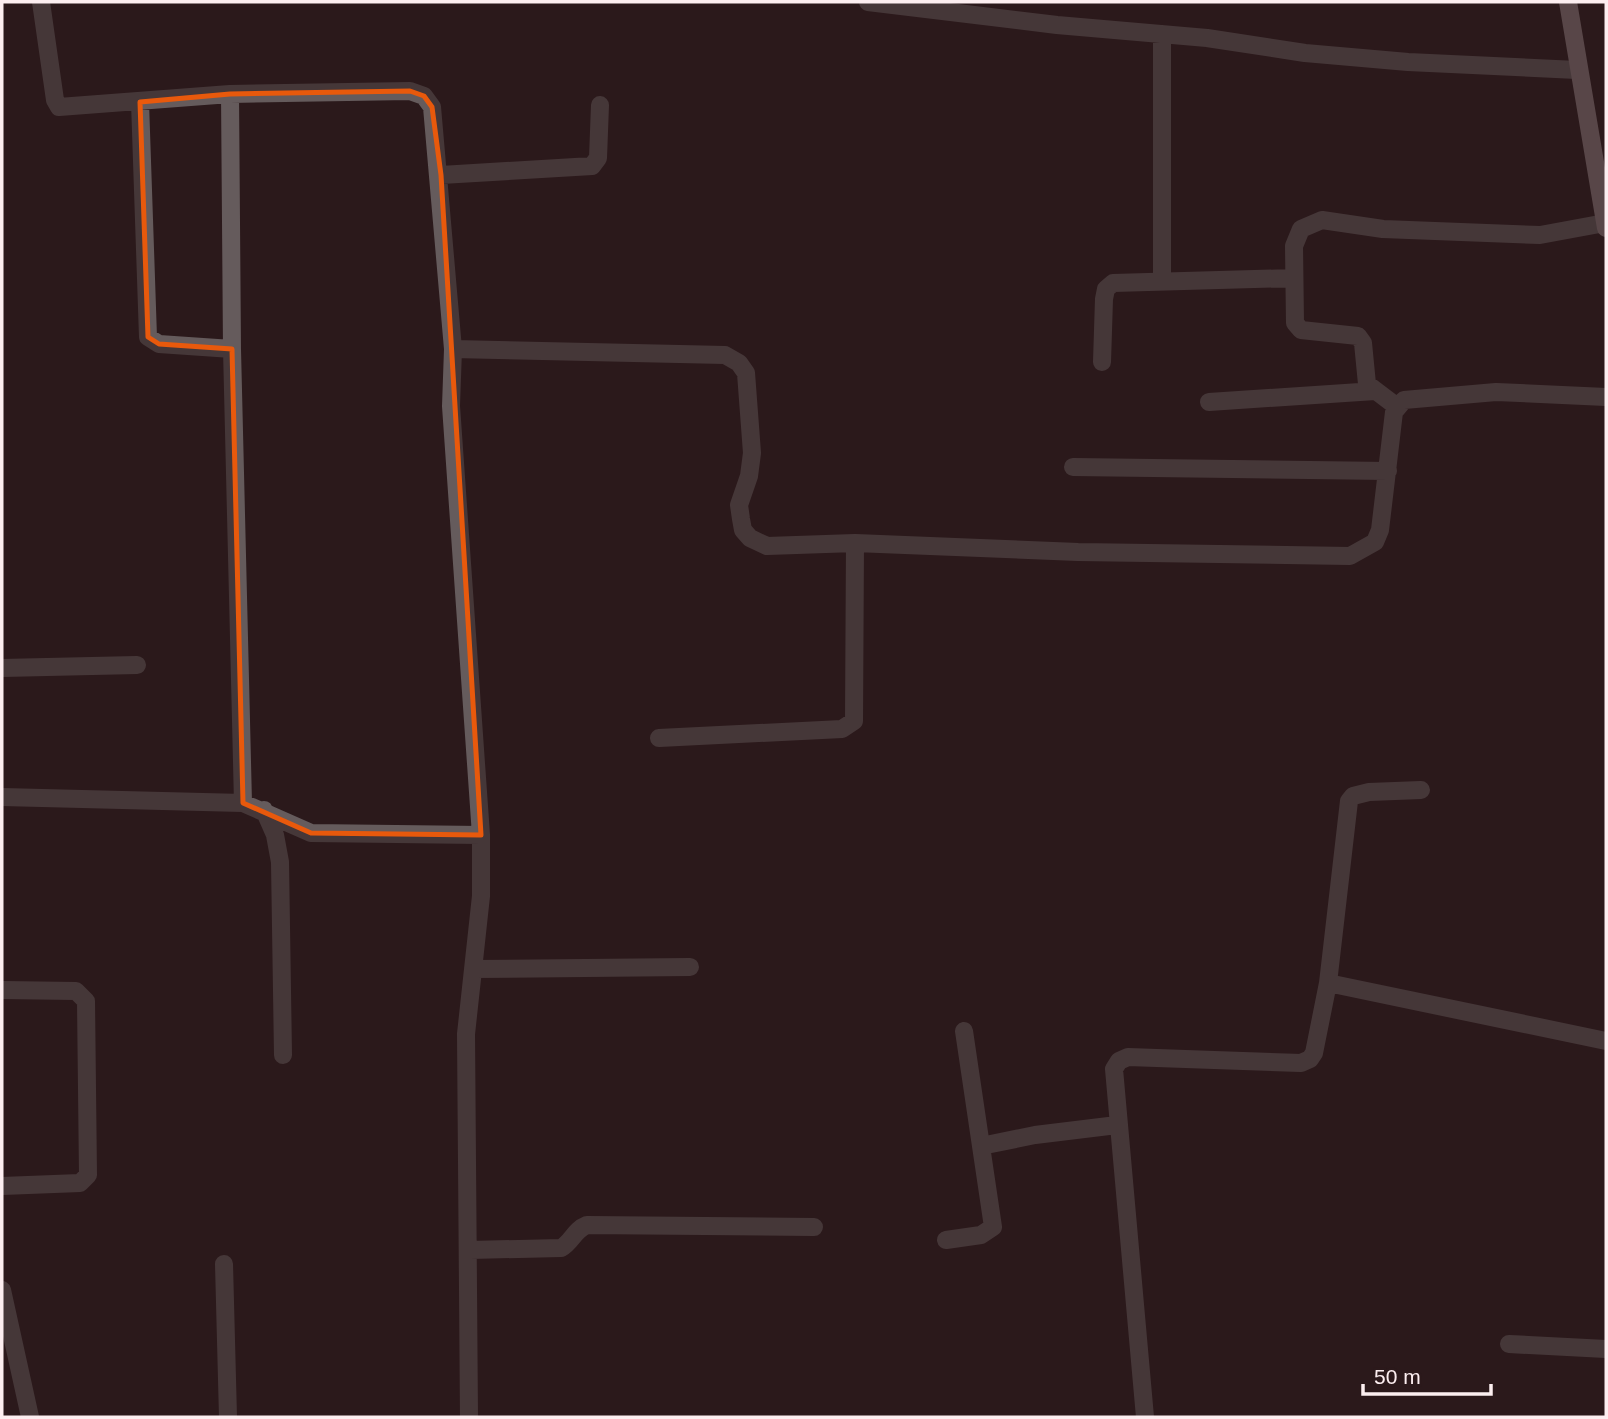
<svg xmlns="http://www.w3.org/2000/svg" width="1608" height="1419" font-family="Helvetica,sans-serif">
<rect width="100%" height="100%" fill="#2b191b"/>
<g fill="none" stroke-linecap="round" stroke-linejoin="round">
<path stroke="#655b5c" stroke-width="18" d="M41 2 55 100 59 107 230 94 410 91 424 96 432 107 453 349 451 406 481 835V896L466 1034 469 1417
M868 2 1057 25 1207 38 1305 53 1408 62 1577 70
M1162 34V281
M230 94 232 349 243 803
M140 102 148 337 159 344 232 349
M441 175 592 166 598 158 600 105
M453 349 725 355 739 363 746 373 752 453 749 476 739 505 741 519 743 530 750 538 767 546 855 543 1078 552 1350 556 1375 542 1380 530 1394 412 1404 400 1496 392 1606 397
M1102 362 1104 299 1106 289 1113 283 1294 278
M1209 402 1375 391
M1396 406 1367 384 1363 343 1358 336 1301 330 1295 323 1294 246 1301 229 1322 220 1383 229 1540 235 1605 223
M1073 467 1388 471
M2 668 137 665
M659 738 842 729 854 721 855 543
M2 797 243 803 311 833 481 835
M264 810 275 835 280 862 283 1055
M474 969 690 967
M1328 983 1606 1041
M2 990 76 991 86 1001 88 1175 80 1183 2 1186
M964 1031 981 1146
M946 1240 981 1235 993 1227 981 1146 1035 1135 1117 1125
M470 1250 561 1248C572 1242 574 1230 587 1225L814 1227
M224 1264 228 1417
M2 1290 30 1417
M1509 1344 1606 1349
M1145 1417 1114 1069 1119 1061 1128 1057 1301 1063 1310 1059 1314 1053 1328 983 1349 801 1353 796 1369 792 1421 790"/>
<path stroke="#8e7d7f" stroke-width="18" d="M1568 2 1606 228"/>
</g>
<path d="M0 0H1608V1419H0ZM410 91 424 96 432 107 441 175 481 835 311 833 243 803 232 349 159 344 148 337 140 102 230 94Z" fill="#2b191b" fill-opacity=".55" fill-rule="evenodd"/>
<path fill="none" stroke="#e8590c" stroke-width="5" stroke-linejoin="round" d="M410 91 424 96 432 107 441 175 481 835 311 833 243 803 232 349 159 344 148 337 140 102 230 94Z"/>
<rect width="1608" height="1419" fill="none" stroke="#fceef0" stroke-width="7"/>
<path d="M1363 1384v10h128v-10" fill="none" stroke="#fceef0" stroke-width="3.5"/>
<text x="1374" y="1384" font-size="21" fill="#fceef0" stroke="#2b191b" stroke-width="5" paint-order="stroke">50 m</text>
</svg>
